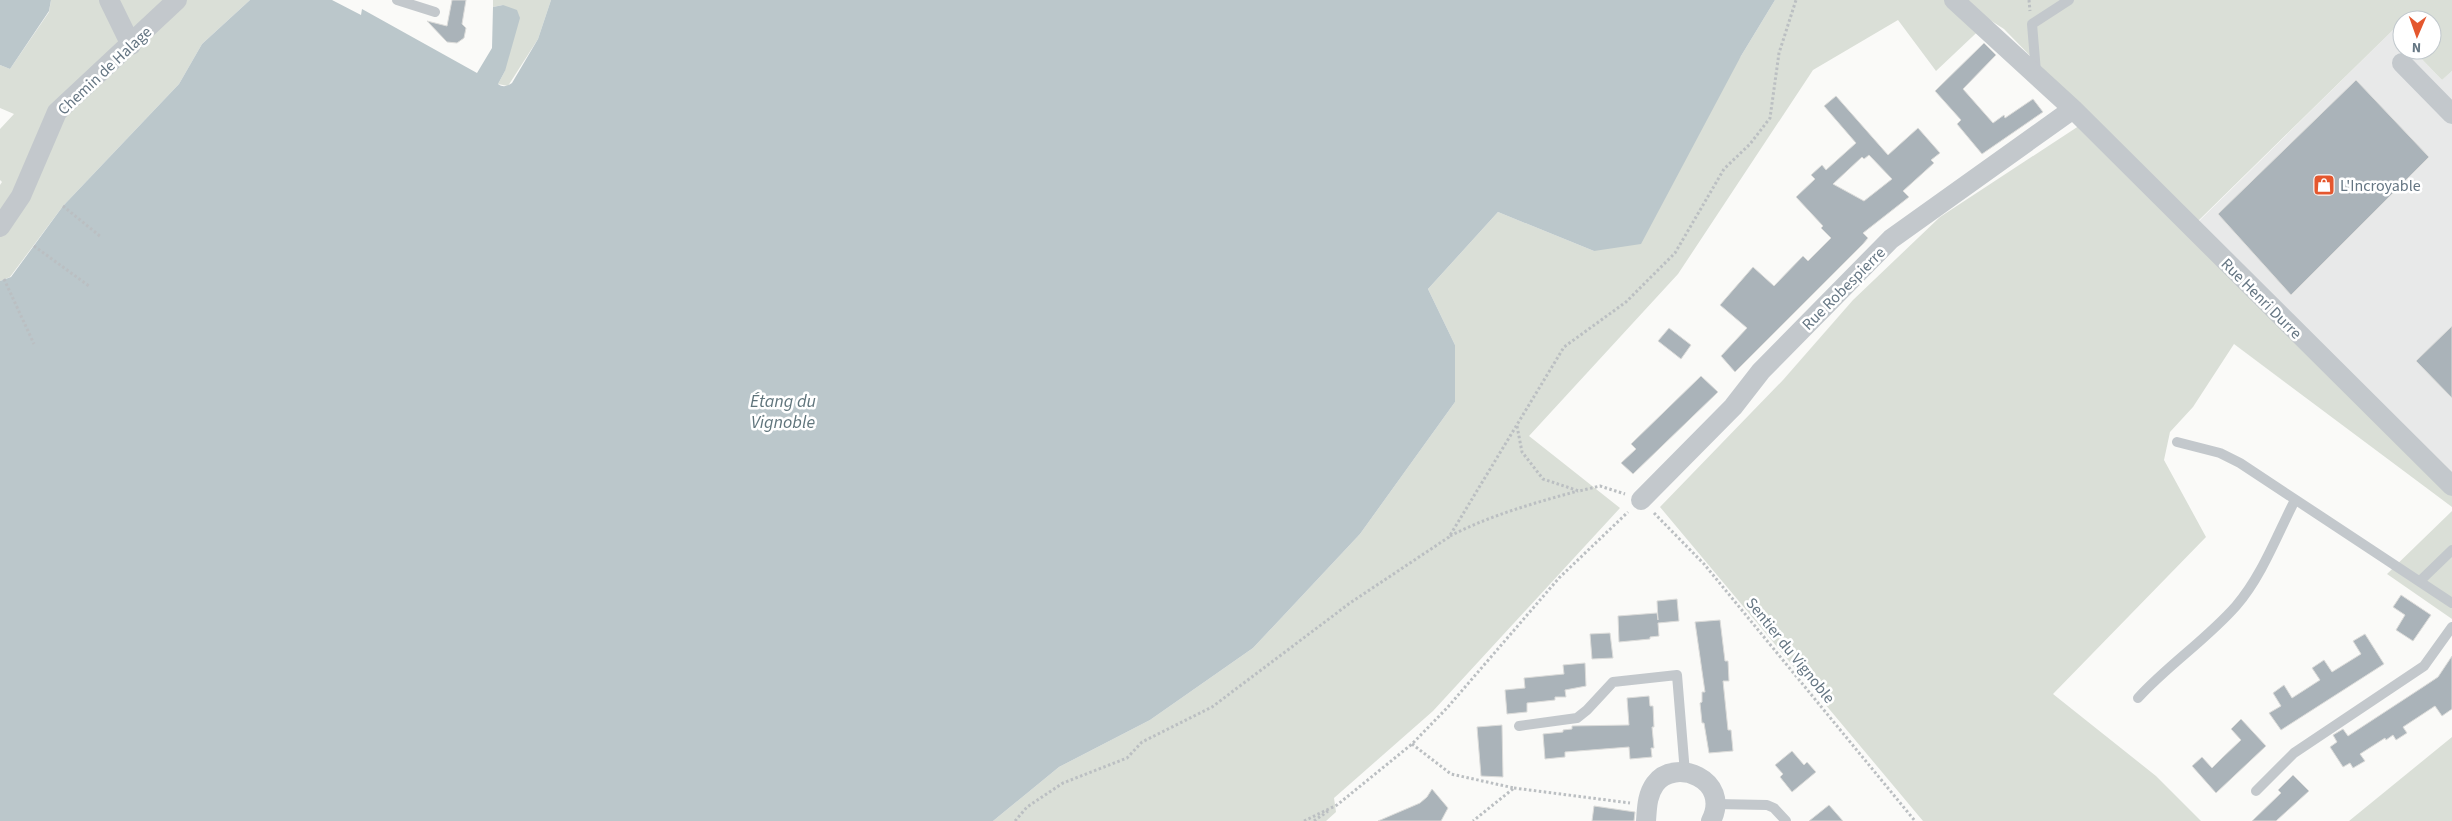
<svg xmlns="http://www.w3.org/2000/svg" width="2452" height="821" font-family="'Source Sans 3',sans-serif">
<rect width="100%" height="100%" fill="#fafaf8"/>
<path fill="#e8e9e9" d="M2393 30 2402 39V50H2413L2442 80 2452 71V472L2196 224Z"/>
<path fill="#dadfd7" d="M51 0H250L202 44 179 84 63 206 10 277 0 281V185L2 182 0 180V129L14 114 0 108V65L10 69 49 12Z
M493 0H551L538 39 508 86 498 84 505 71 503 5 493 7Z
M1775 0H2452V71L2442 80 2413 50H2432V20H2402V39L2393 30 2196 223 2452 472V507L2234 344 2193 407 2170 432 2164 460 2206 537 2053 694 2156 776 2201 821H1923L1660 507 1783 380 1853 300 1940 217 2091 118 2004 29 1990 20 1936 71 1898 20 1813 70 1678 274 1529 436 1620 508 1433 711 1334 798 1336 812 1326 821H993L1059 767 1150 720 1253 648 1360 534 1455 402V345L1428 289 1498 212 1594 251 1741 56Z
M2452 511V619L2387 574Z
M2452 737V821H2349Z"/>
<path fill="#bbc7cb" d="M0 0H51L49 11 10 69 0 65Z
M250 0H332L361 15 362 9 477 73 492 48 493 7 503 5 517 10 520 18 505 71 498 84C503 88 508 86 512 83L538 39 551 0H1775L1741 56 1641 244 1594 251 1498 212 1428 289 1455 345V402L1360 534 1253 648 1150 720 1059 767 993 821H0V281L11 277 63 206 179 84 202 44Z"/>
<path fill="#aab3b9" stroke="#dcdcda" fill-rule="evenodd" d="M452 0H466L462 24 466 28 464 38 457 43 447 42 427 21 447 26Z
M1984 43 1996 55 1963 89 1993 123 2004 115 2005 118 2033 99 2043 112 1982 154 1957 124 1961 120 1935 91Z
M2356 80 2429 157 2291 295 2218 214Z
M1836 96 1888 155 1918 128 1940 153 1931 160 1934 163 1903 191 1909 197 1863 233 1868 238 1863 244 1735 372 1721 356 1747 328 1720 305 1753 267 1774 286 1803 256 1808 261 1831 238 1821 228 1823 226 1796 197 1815 179 1811 175 1822 165 1826 170 1856 143 1824 106ZM1869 155 1892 179 1864 201 1833 184 1862 157 1864 159Z
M2452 326V398L2416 361Z
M1669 328 1691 345 1681 359 1658 341Z
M1701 376 1718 392 1633 474 1621 463 1636 449 1631 444Z
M2401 595 2431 615 2413 641 2396 630 2405 615 2393 607Z
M1677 599 1679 621 1658 623 1659 636 1650 637V639L1619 642 1618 616 1657 613 1658 620 1657 601Z
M1720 620 1725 661H1728L1729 681H1723L1728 730H1731L1733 751 1709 753 1704 723H1702L1700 703 1702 702V692H1705L1695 622Z
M1610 633 1613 658 1592 659 1590 634Z
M2365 634 2384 664 2281 730 2269 713 2281 706 2273 693 2284 685 2292 698 2320 680 2312 668 2324 660 2332 672 2361 654 2353 641Z
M2452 656V709L2442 716 2435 706 2403 727 2407 733 2396 740 2393 735 2386 740 2385 738 2360 754 2365 761 2353 768 2350 763 2343 767 2330 747 2337 742 2333 735 2343 729 2348 736 2423 687 2438 677Z
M1585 663 1586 686 1565 690 1566 697H1555V700L1527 703V712L1507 714 1505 690 1525 688 1524 678 1564 674 1563 665Z
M1649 696 1650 706H1653L1654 727H1652L1654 748H1651L1652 757 1630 759 1629 747 1565 752V757L1545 759 1543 734 1563 732V730L1572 729V726L1629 725 1627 698Z
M2241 719 2266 746 2216 793 2192 766 2202 757 2212 768 2222 758 2241 740 2231 729Z
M1502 725 1503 777 1481 776 1477 727Z
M1792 751 1804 765 1807 762 1816 772 1792 792 1780 777 1783 774 1775 765Z
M2293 775 2309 791 2276 821H2252L2281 793 2278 790Z
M1432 789 1448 808 1441 821H1378L1420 803 1427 797Z
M1829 805 1843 821H1809Z
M1594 806 1635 812 1634 821H1592Z"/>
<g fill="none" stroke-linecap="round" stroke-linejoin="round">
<path stroke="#bbbfc2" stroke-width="3" stroke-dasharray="2.5 2.5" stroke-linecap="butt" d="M2029 0 2030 11
M63 206 101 237
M34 246 89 286
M4 279 34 344
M1517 426 1522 452 1543 479 1579 491 1600 486 1625 494
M1654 513 1704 564 1915 821
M1450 536C1491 515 1534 503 1578 491
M1412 744 1451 774 1514 788 1473 821
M1514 788 1630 803
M1015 821 1027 807 1063 783 1127 758 1142 742 1212 707 1350 603 1449 537 1564 347 1626 302 1675 253 1724 169 1750 144 1770 118 1779 53 1796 0
M1304 821 1337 805 1412 744 1447 708 1559 578 1628 512
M1314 821 1328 811"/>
<path stroke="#c3c8cc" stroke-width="10" d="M397 0 435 12
M2036 72 2032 24 2069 0
M2177 442 2220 453 2240 463 2452 603
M2420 581 2452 550
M2138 698C2168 665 2206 640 2236 606 2262 576 2277 535 2295 500
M1519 726 1577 718 1587 710 1613 682 1677 675 1685 773
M2256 791 2294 753 2424 666 2452 627
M1716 804 1767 805 1774 808 1786 821"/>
<path stroke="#c3c8cc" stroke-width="20" d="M109 0 131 45
M1954 0 2073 109 2452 486
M2402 63 2452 114
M0 227 21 196 57 112 177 0
M1641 500 1733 407 1761 371 1891 239 2073 109
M1646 821C1647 808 1647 795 1655 784 1674 757 1732 779 1711 821"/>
</g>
<defs>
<g id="shop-square" transform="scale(1.125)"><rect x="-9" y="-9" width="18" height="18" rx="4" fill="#e4572e" stroke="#fff"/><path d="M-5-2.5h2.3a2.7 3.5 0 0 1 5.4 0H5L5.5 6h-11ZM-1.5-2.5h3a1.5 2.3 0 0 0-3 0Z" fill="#fff"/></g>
</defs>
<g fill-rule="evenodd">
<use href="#shop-square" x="2324" y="185"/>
</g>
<g text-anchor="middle" stroke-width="5" stroke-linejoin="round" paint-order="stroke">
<g font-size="16" fill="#657683" stroke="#fff">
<text transform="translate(104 70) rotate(-43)" y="6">Chemin de Halage</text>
<text transform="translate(1843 288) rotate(-45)" y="6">Rue Robespierre</text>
<text transform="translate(2262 298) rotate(45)" y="6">Rue Henri Durre</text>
<text transform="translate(1791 650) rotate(51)" y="6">Sentier du Vignoble</text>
</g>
<g font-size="16" fill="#657683" stroke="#fff" text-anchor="start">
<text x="2340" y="191">L'Incroyable</text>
</g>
<g font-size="18" font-style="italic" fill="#60757c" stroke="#fff">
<text x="783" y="407">Étang du<tspan x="783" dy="21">Vignoble</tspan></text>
</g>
</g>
<g transform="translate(2417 35) rotate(182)"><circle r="24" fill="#ffffff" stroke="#c1c8cd"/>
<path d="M0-4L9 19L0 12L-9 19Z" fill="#e4572e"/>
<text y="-8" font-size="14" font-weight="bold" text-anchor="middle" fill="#657683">N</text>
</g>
</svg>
